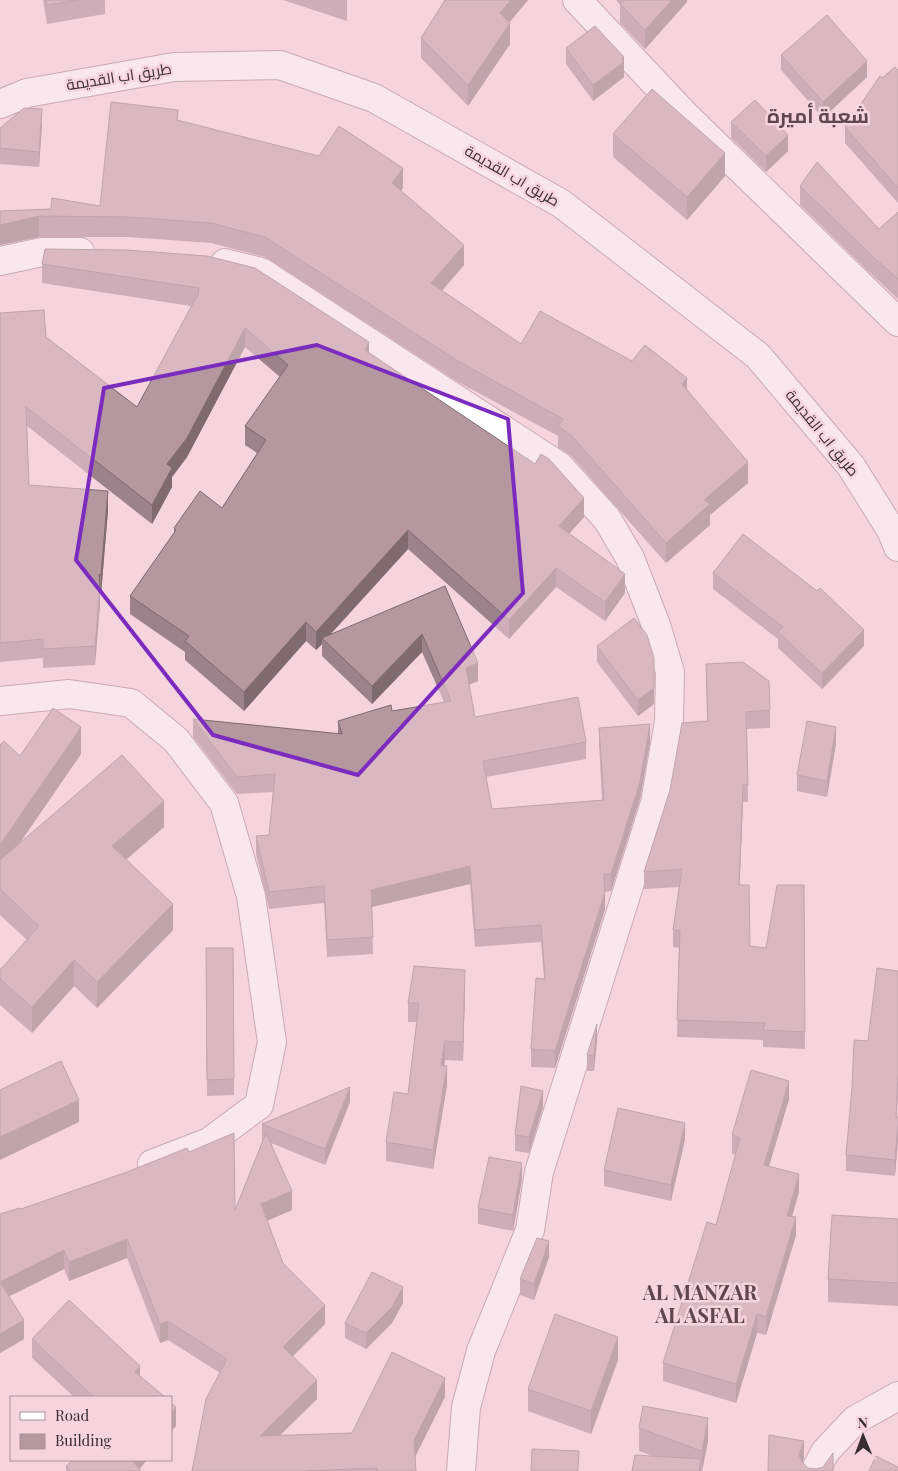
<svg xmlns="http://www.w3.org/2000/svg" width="898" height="1471" font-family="'Playfair Display',Cairo,serif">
<rect width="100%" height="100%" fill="#f5d4de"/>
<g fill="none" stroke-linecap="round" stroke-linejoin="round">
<g stroke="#947780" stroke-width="30">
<path id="street" d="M577 0 685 115 898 322
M0 261 42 252H80
M225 263 261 272 559 466 607 519 630 558 656 625 670 672 669 721 655 803 539 1172 530 1230 481 1351 466 1407 461 1471
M0 701 69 694 131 703 176 740 224 803 251 896 272 1042 259 1105 209 1142 152 1164
M815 1471 825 1452 855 1420 898 1396"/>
</g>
<g stroke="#947780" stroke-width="30">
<path id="secondary" d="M0 104 27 93 174 67 280 65 374 98 562 204 758 356 851 466 891 530 898 547"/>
</g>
<use href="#street" stroke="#fff" stroke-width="28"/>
<use href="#secondary" stroke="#fff" stroke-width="28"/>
</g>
<path fill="#9c828a" d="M43 0H105V14L47 24Z
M283 0H347V21Z
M445 0H528L509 22 510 44 468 106 421 58V38Z
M616 0H687V2L645 49 620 23V5Z
M566 48 624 77 593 101 566 64Z
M781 55 867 77 823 118 781 70Z
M898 70V203L845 143V127L882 78Z
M178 120 403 188 401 191 464 265 442 291 521 344 632 361 687 389 748 483 710 515V525L666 563 571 456 558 447V436L458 382 265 257 211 243 128 237H39L0 245V211L51 209 100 206Z
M731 122 788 151 766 172 731 138Z
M42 125 39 167 0 164V128Z
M613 134 725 176 687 220 613 157Z
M800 186 879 229 898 212V299L869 272 800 205Z
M127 250 369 353 584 517 569 534 625 593 605 621 556 587 509 639 408 549 330 635 445 586 478 681 469 684 475 717 586 742V759L486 777 492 809 602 800 599 745V728L650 742 640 799 611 891 605 892V909L555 1068 531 1067V1049L544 978 541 942 475 947 470 884 372 907 373 954 327 957 324 903 269 909 256 854V836L269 835 274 792 237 794 193 737V719L338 734V721L444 702 422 652 372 704 322 656V644L316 650 306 641 244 711 185 660V652L130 614V596L174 533V528L222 508 257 453 245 445V426L280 377 245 347 187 457 172 477V487L152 524 27 426 29 485 108 510 101 594H100V604L95 665 43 668V658L0 662V313L46 337 137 407 191 306 42 283V264Z
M713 573 864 646 822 689 778 648V639L713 589Z
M597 646 654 704 638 716 597 662Z
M706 664 770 710V728L747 729 748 802H743L739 885 750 946 766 948 804 885 805 1049 763 1047V1040L677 1037 679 948 673 947V930L680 887 644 889V872L707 721Z
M836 743 827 797 797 791V775Z
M0 745 20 756 81 754 20 843 164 827 126 859 173 930 97 1008 74 986 32 1033 0 1005V970L27 940 0 915Z
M206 948H233L234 1095 207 1096Z
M465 989 463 1061 445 1060 444 1066 447 1085 433 1169 386 1161V1142L408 1094 417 1022H408V1003Z
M597 1040 594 1071H587V1055Z
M789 1099 769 1166 799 1192 792 1216 796 1235 766 1335 757 1333 736 1403 663 1381V1363L716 1225 736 1155 732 1154V1135Z
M350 1102 325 1165 271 1143 292 1210 267 1221 283 1263 325 1324 293 1356 317 1399 279 1436 352 1433 445 1397 415 1457 416 1471H192L220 1373 168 1340 160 1343 127 1258 69 1281 64 1269 9 1296 24 1339 0 1353V1214L21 1209 189 1152 235 1210 263 1140H262V1124Z
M543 1107 529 1153 515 1151V1135Z
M897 1117H898V1139L895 1176 846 1171V1155Z
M685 1139 671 1201 604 1186V1170Z
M522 1179 513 1231 478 1224V1208Z
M898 1219V1306L828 1302V1279Z
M549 1257 534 1300 520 1295V1279Z
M403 1303 392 1323 366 1349 345 1338V1323Z
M32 1339 140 1377 165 1397H74L32 1358Z
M618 1360 591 1434 528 1411V1389Z
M639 1428 708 1441 702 1471H632L653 1456 639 1451Z
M66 1466 139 1469 141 1471H66Z"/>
<path fill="#7f6a70" d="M511 0H528L500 34V13Z
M672 0H687V2L645 49V30Z
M510 23V44L468 106V85Z
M624 57V77L593 101V85Z
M867 61V77L823 118V102Z
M42 109V125L39 167V152Z
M788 135V151L766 172V156Z
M725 153V176L687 220V197Z
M403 168V188L392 204V183Z
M39 216V237L0 245V225Z
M464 245V265L431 303V283Z
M245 328V347L187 457 172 477V487L152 524V505L167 464Z
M369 342V361L365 350Z
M687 378V399L682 384Z
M748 462V483L710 515V525L666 563V543L704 500Z
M108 491V510L101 594V575Z
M584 498V517L559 545V526Z
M408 530V549L324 641 322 638V644L316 650V632Z
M556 568V587L509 639V620Z
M625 574V593L605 621V602Z
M100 585V604L95 665V646Z
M306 622V641L244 711V692Z
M864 630V646L822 689V673Z
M422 634V652L372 704V686Z
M654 658V704L638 716V700Z
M478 663V681L466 686V668Z
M650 724V742L640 799 611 891V874Z
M81 727V754L0 871V845Z
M836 727V743L827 797V781Z
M743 785V802L739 902V885Z
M164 801V827L112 872V846Z
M470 866V884L371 907V890Z
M605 892V909L555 1068V1051Z
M173 904V930L97 1008V982Z
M74 960V986L32 1033V1007Z
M465 970V989L463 1061V1042Z
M597 1024V1040L594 1071V1056Z
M445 1041V1060L441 1084V1065Z
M447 1066V1085L433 1169V1150Z
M898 1074V1090L896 1133V1117Z
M789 1081V1099L764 1183V1165Z
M350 1087V1102L325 1165V1149Z
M543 1091V1107L529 1153V1137Z
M79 1100V1122L0 1160V1137Z
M685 1123V1139L671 1201V1185Z
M898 1123V1139L895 1176V1160Z
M522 1163V1179L513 1231V1215Z
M799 1174V1192L787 1234V1216Z
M292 1191V1210L261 1223V1204Z
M796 1217V1235L766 1335V1317Z
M127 1239V1258L69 1281V1262Z
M549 1241V1257L534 1300V1284Z
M64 1250V1269L0 1301V1282Z
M403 1287V1303L392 1323 366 1349V1333Z
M325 1305V1324L283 1366V1347Z
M757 1314V1333L736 1403V1384Z
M24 1320V1339L0 1353V1334Z
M168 1321V1340L160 1343V1324Z
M618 1337V1360L591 1434V1411Z
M140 1366V1385L135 1372Z
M445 1378V1397L414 1459V1440Z
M317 1380V1399L260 1455V1436Z
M176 1407V1426L171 1432V1413Z
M708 1418V1441L702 1471V1451Z
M804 1441V1458L800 1471 799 1455Z
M701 1459V1471H699Z
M131 1460H147L138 1471Z"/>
<path fill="#b597a0" stroke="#7f6a70" d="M46 0H78L47 5Z
M445 0H511L500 13 510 23 468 85 421 38Z
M625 0H672L645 30 620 4Z
M827 15 867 61 823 102 781 55Z
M595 26 624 57 622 59 624 62 593 85 566 48Z
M895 67 898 70V188L845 127 880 76 882 78Z
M652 89 725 153 687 197 613 134Z
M755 100 788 135 766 156 731 122Z
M111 102 178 110 177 120 319 156 339 126 403 168 392 183 464 245 431 283 521 344 540 311 632 361 645 345 687 378 682 384 748 462 704 500 710 504 666 543 571 435 558 426 563 419 458 361 265 237 211 223 128 217 39 216 0 225V211L51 209 52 198 100 206Z
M24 108 42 109 39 152 0 148V128Z
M817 162 879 229 898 212V279L869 253 800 186Z
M45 249 127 250 207 256 255 268 369 342 365 350 535 464 541 454 549 459 584 498 559 526 625 574 605 602 556 568 509 620 408 530 316 632 306 622 244 692 185 641 189 636 130 596 176 530 174 528 200 491 222 508 266 440 245 426 288 365 245 328 187 438 167 464 172 468 152 505 26 407 29 485 108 491 101 575 99 574 100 585 95 646 43 649V639L0 643V313L44 310 46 337 137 407 197 296H198L199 288 42 264Z
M743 534 817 591 820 588 864 630 822 673 778 632 783 627 713 573Z
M445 586 478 663 466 668 475 717 578 697 586 742 483 761 492 809 604 800 599 728 650 724 640 782 611 874H604L605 892 555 1051 531 1049 536 978 545 979 541 925 475 930 470 866 371 890 373 937 327 940 324 886 269 892 256 836 269 835 275 774 237 777 193 719 342 734 338 721 391 705 392 711 451 701 422 634 372 686 322 638Z
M634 618 647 635 654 658V688L638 700 597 646Z
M743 662 769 681 770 710 746 712 748 785H743L739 885H749L750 946 766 948 777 885H804L805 1032 763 1030 765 1023 677 1020 680 931 673 930 682 869 644 872 670 790 682 723 708 721 706 664Z
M53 708 81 727 0 845V745L4 741 20 756Z
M807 721 836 727 827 781 797 775Z
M122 755 164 801 112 846 173 904 97 982 74 960 32 1007 0 979V970L39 926 0 889V860Z
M206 948H233L234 1079 207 1080Z
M414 966 465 970 463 1042 445 1041 441 1065 447 1066 433 1150 386 1142 394 1092 408 1094 419 1003H408Z
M877 968 898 971V1074L896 1117H898V1123L895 1160 846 1155 852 1088 854 1040 868 1041Z
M597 1024 594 1056 587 1055Z
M61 1061 79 1100 0 1137V1090Z
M751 1070 789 1081 764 1165 799 1174 787 1216 796 1217 766 1317 757 1314 736 1384 663 1363 707 1222 716 1225 740 1138 732 1135Z
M521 1086 543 1091 529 1137 515 1135Z
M350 1087 325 1149 262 1124Z
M618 1108 685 1123 671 1185 604 1170Z
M234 1133 235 1210 266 1133 292 1191 261 1204 283 1263 325 1305 283 1347 317 1380 260 1436 352 1433 392 1352 445 1378 414 1440 416 1471H377V1468L305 1471H192L206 1399 227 1359 168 1321 160 1324 127 1239 69 1262 64 1250 0 1282 24 1320 0 1334V1214L20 1208 21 1209 127 1172 187 1148 189 1152Z
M489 1157 522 1163 513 1215 478 1208Z
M832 1215 898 1219V1283L828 1279Z
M537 1238 549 1241 534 1284 520 1279Z
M372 1272 403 1287 392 1307 366 1333 345 1323Z
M69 1300 140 1366 135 1372 165 1397H94L32 1339Z
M555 1314 618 1337 591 1411 528 1389Z
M171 1403 176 1407 171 1413Z
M643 1406 708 1418 702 1451 639 1428Z
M769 1435 804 1441 799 1455 802 1462 808 1468 816 1469 823 1467 833 1453V1471H768Z
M532 1449 579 1451 578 1471H531Z
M635 1455 701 1459 699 1471H632Z
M876 1456 898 1467V1471H869Z
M73 1460H132L141 1471H70L66 1466Z"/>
<path d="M0 0H898V1471H0ZM317 345 508 419 523 593 358 775 213 735 76 560 104 388Z" fill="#f5d4de" fill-opacity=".55" fill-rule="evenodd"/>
<path fill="none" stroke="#7b2cbf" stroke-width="4" stroke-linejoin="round" d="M317 345 508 419 523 593 358 775 213 735 76 560 104 388Z"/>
<g text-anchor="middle" stroke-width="5" stroke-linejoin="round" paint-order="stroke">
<g font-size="15" fill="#3a2e32" stroke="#f5d4de">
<text transform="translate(119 77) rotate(-9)" y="5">طريق اب القديمة</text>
<text transform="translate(512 176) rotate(30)" y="5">طريق اب القديمة</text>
<text transform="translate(822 433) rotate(51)" y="5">طريق اب القديمة</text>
</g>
<g font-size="20" font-weight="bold" fill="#5f454d" stroke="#f5d4de">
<text x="818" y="123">شعبة أميرة</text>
<text x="700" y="1300">AL MANZAR<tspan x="700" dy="23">AL ASFAL</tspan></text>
</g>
</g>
<rect x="10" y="1396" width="162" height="65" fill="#f5d4de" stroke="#aa9299"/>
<rect x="20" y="1412" width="25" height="8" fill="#ffffff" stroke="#aa9299"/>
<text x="55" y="1421" font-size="15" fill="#3a2e32">Road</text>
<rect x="20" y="1434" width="25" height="15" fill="#b597a0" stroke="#aa9299"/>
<text x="55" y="1446" font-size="15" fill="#3a2e32">Building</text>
<g transform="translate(863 1436) rotate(359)" stroke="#f5d4de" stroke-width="4" paint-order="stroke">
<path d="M0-4L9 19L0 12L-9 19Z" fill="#3a2e32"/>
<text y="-8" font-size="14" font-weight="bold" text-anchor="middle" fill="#3a2e32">N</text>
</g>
</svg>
